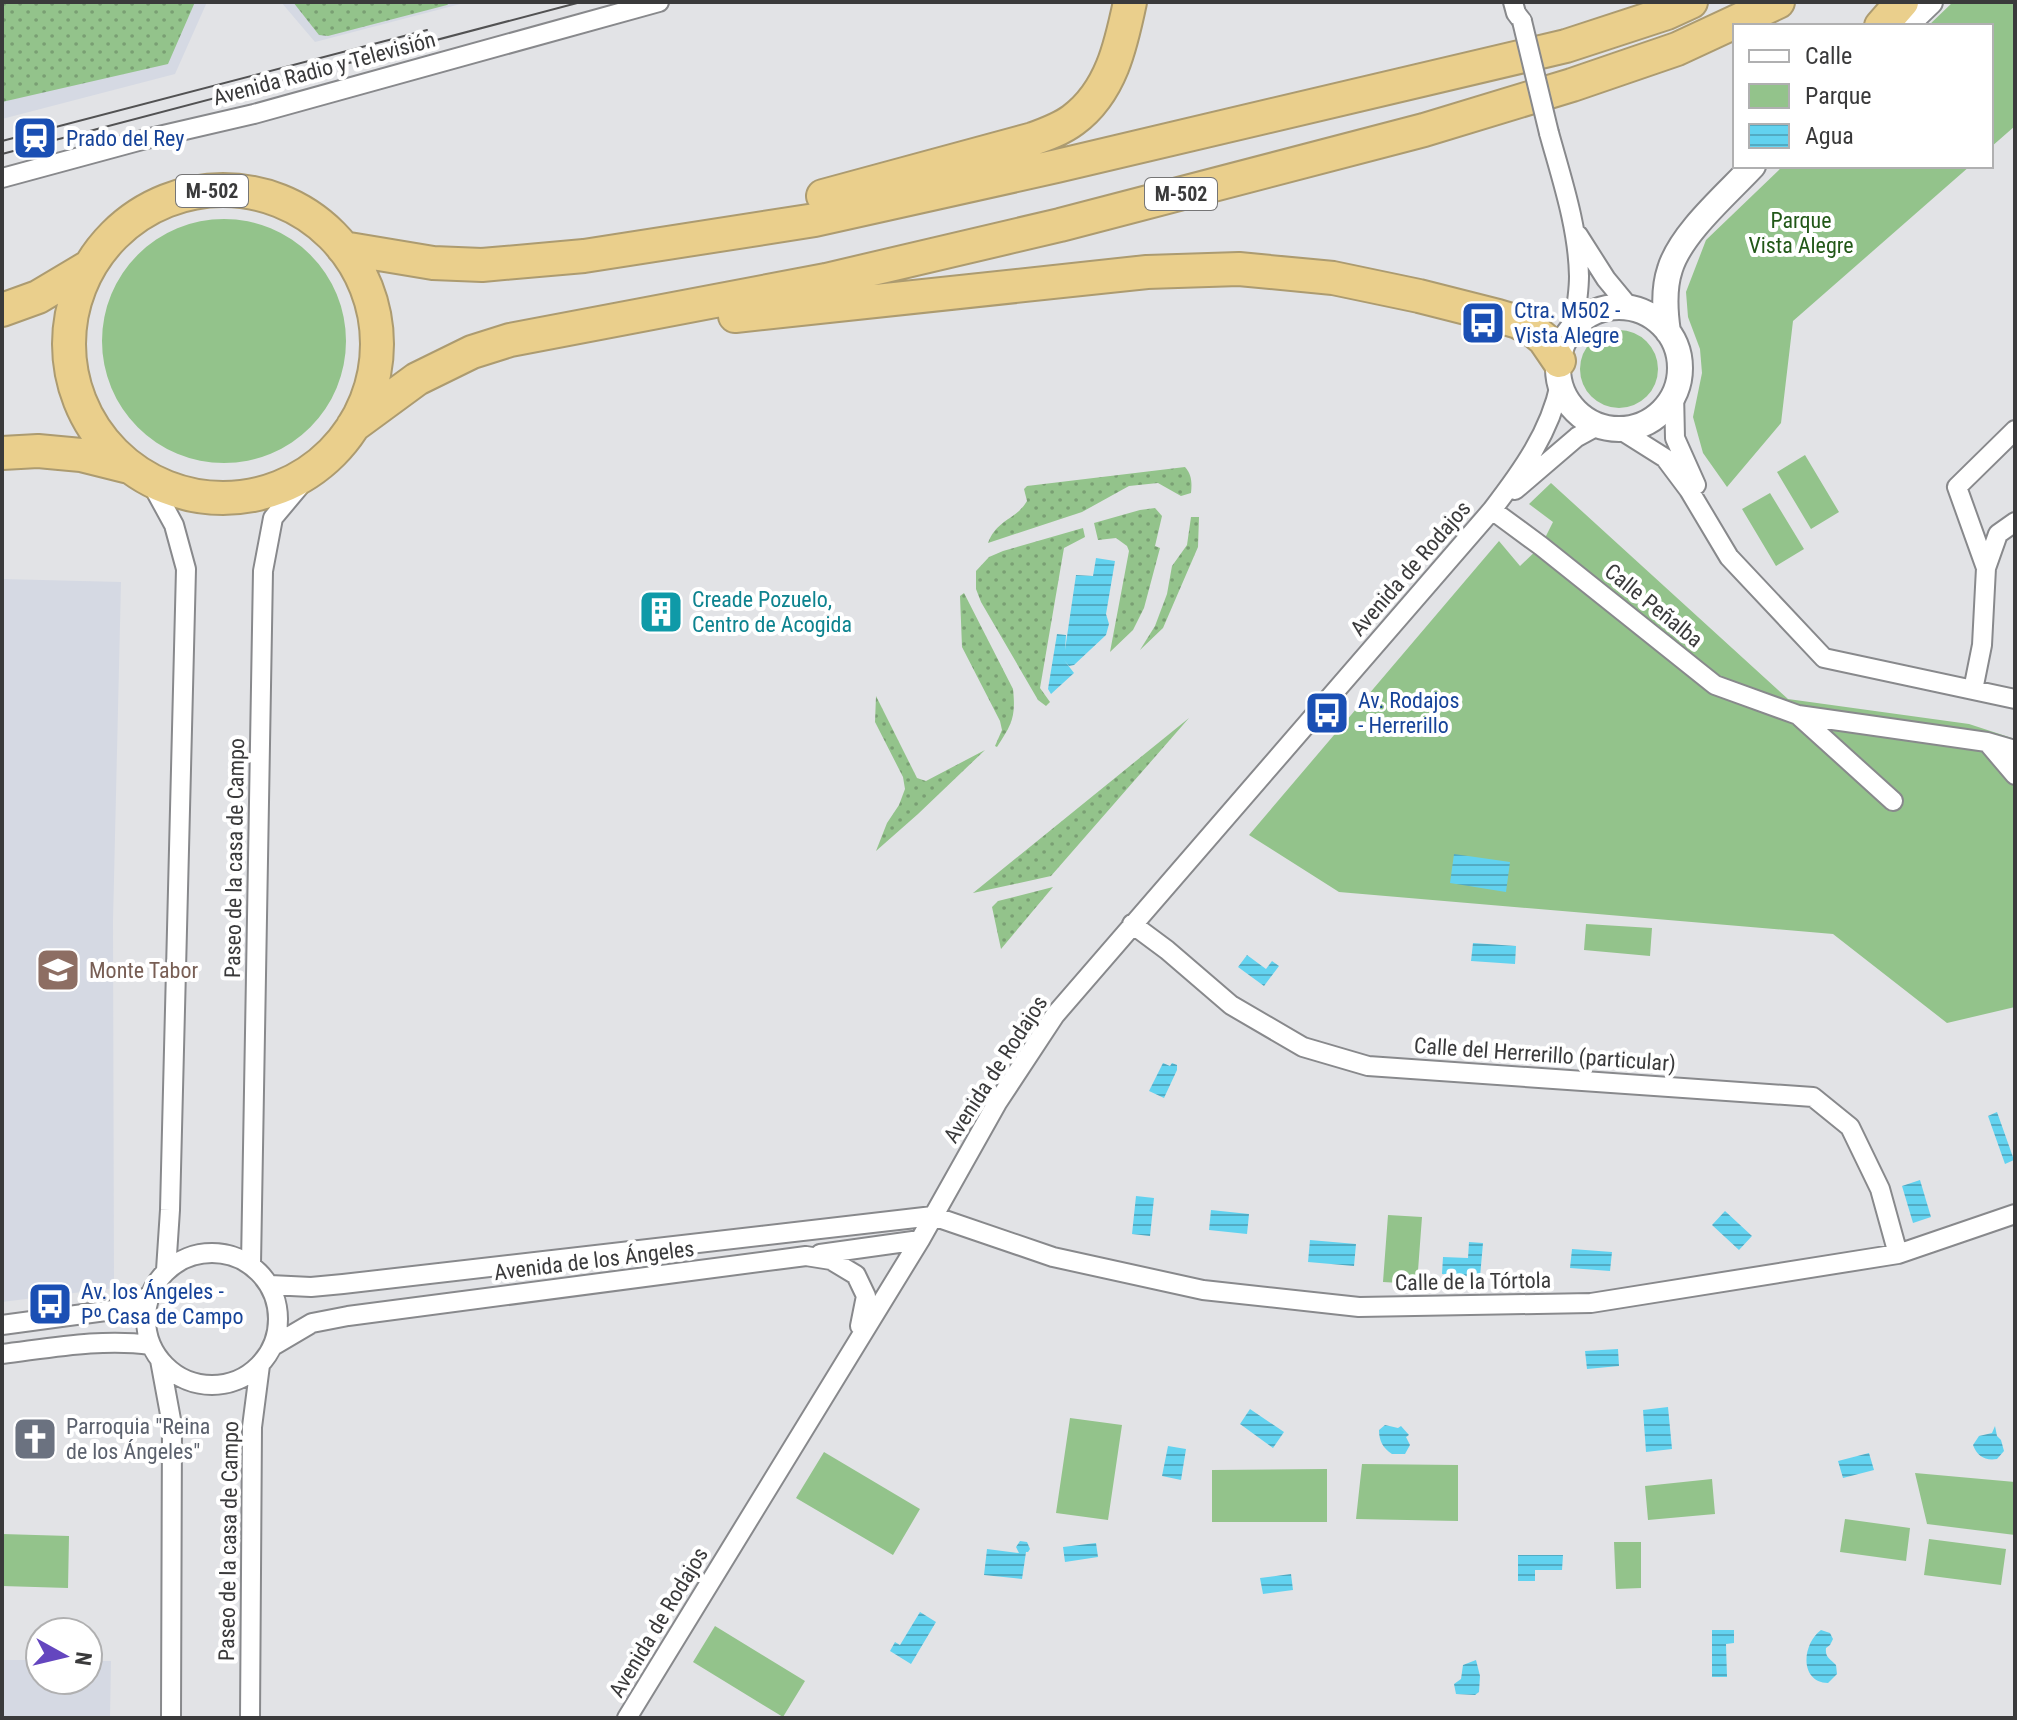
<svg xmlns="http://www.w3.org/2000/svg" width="2017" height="1720" font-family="'Roboto Condensed',sans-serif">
<defs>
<pattern id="grass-dots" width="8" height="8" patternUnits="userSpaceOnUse" patternTransform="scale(2)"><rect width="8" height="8" fill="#93c38b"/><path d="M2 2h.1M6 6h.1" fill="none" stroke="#799f73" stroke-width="1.8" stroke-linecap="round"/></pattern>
<pattern id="water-rules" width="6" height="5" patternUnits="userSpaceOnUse" patternTransform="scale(2)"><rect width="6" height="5" fill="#62d2ef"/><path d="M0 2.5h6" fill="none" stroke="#52abc3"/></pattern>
</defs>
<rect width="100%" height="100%" fill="#e2e3e6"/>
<path fill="#d5d9e3" d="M2 2H207L175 74 2 119Z
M281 2H468L315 42Z
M2 579 121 582 113 921 114 1288 2 1302Z
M2 1660H40V1680H88V1661H111L110 1718H2Z"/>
<path fill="url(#grass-dots)" d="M2 2H195L168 64 2 102Z
M293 2H451L447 5 328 36 319 35Z
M1185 467C1192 475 1192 483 1191 493L1181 496 1158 483 1129 486 1082 512 988 543C997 519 1016 520 1027 501L1024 489 1027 486Z
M1155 508 1162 516 1155 546 1160 548 1144 608 1133 630 1110 652 1129 551 1127 546 1116 538 1098 540 1094 523 1140 510Z
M1191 517H1199L1198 547 1163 628 1140 650 1155 626 1167 594 1172 566 1187 545Z
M1083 528 1085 537 1064 548 1040 688 1050 702 1046 706 1038 700 981 602 976 589V571L989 557 1003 551Z
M964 593 1013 689C1016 717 1012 724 997 747L995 746 1002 730 1000 721 962 647 960 596Z
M876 696 917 778 926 781 985 750 918 814 876 851 887 823 899 805 905 789 903 777 875 722Z
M1189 718 1051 876 973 893Z
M1053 887 1001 949 992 907 998 901Z"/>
<path fill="#93c38b" d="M1953 2H2015V126L1991 147V26H1928Z
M1783 166H1970L1793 321 1781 423 1727 487 1703 453 1693 417 1702 373 1700 349 1688 317 1686 292 1706 240Z
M102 341a122 122 0 1 1 244 0a122 122 0 1 1-244 0Z
M1580 369a39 39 0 1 1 78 0a39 39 0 1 1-78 0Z
M1805 455 1839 512 1811 529 1777 472Z
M1551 483 1788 699 1969 724 2015 739V1007L1947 1023 1833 934 1339 892 1249 835 1499 541 1520 566 1541 546 1553 522 1529 504Z
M1770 493 1804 549 1776 566 1742 509Z
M1586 924 1652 928 1650 956 1584 950Z
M1388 1215 1422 1217 1417 1284 1383 1282Z
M1070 1418 1122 1425 1108 1520 1056 1513Z
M824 1452 920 1509 893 1555 796 1498Z
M1362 1464 1458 1465V1521L1356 1519Z
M1327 1469V1522H1212V1470Z
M1915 1473 2015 1482V1535L1927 1524Z
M1712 1479 1715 1514 1648 1520 1645 1486Z
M1845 1519 1910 1528 1906 1561 1840 1552Z
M2 1534 69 1536 68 1588 2 1586Z
M1929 1539 2006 1549 2001 1585 1924 1575Z
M1614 1542H1641V1588L1616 1589Z
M715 1626 805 1681 783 1717 693 1662Z"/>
<path fill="url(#water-rules)" d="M1096 558 1115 561 1106 614 1109 624 1106 635 1074 665 1069 666 1064 660 1074 673 1051 694 1048 689 1057 634 1066 635 1065 650 1076 575 1093 576Z
M1454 854 1510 862 1506 892 1450 883Z
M1473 943 1516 946 1515 964 1471 961Z
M1247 955 1266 969 1272 961 1279 966 1264 986 1238 967Z
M1163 1063 1170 1066 1172 1063 1177 1065V1070L1164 1098 1149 1091Z
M1997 1112 2014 1160 2005 1164 1988 1116Z
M1920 1180 1931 1217 1913 1223 1902 1186Z
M1136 1196 1154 1198 1150 1236 1132 1234Z
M1211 1210 1249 1214 1247 1234 1209 1230Z
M1725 1211 1752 1236 1739 1250 1712 1225Z
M1310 1240 1356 1244 1354 1266 1308 1262Z
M1469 1242 1483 1243 1480 1277 1442 1274 1443 1257 1468 1258Z
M1572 1249 1612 1252 1610 1271 1570 1268Z
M1618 1349 1619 1366 1587 1369 1585 1351Z
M1668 1407 1672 1449 1646 1452 1643 1410Z
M1250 1409 1284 1432 1273 1448 1240 1424Z
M1385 1425 1398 1428 1401 1426 1409 1435 1406 1437 1410 1445 1405 1454H1392C1383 1448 1379 1441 1379 1430Z
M1995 1426 1997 1436 2001 1440 2004 1451 1997 1459C1985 1461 1977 1456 1973 1445L1979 1436 1992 1433Z
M1168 1446 1186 1449 1181 1480 1162 1476Z
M1869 1453 1874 1470 1843 1478 1838 1461Z
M1020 1541 1027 1542 1030 1549 1028 1552H1026L1022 1579 984 1575 987 1549 1019 1553 1016 1547Z
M1096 1543 1098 1557 1065 1562 1063 1547Z
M1518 1555H1563L1562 1570H1535V1581H1518Z
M1291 1574 1293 1590 1263 1594 1260 1578Z
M920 1612 936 1622 911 1664 890 1651 895 1642 900 1645Z
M1712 1630H1734V1643L1726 1644 1727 1677H1712Z
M1821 1630 1830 1633 1833 1639 1830 1645 1826 1648C1825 1658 1830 1658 1836 1665L1837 1674 1828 1683C1799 1682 1802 1644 1821 1630Z
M1476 1660 1480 1676 1479 1692 1475 1695 1456 1694 1454 1684 1461 1679 1463 1665Z"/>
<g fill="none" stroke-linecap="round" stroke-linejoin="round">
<g stroke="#88898c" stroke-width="22">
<path id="street" d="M1513 2 1516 13 1522 21
M1549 133C1562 180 1578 227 1579 276 1579 294 1576 310 1573 327
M2 178 146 139 254 114 659 2
M1578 235 1606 279 1630 308
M1674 392 1675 438 1696 485
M1619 429 1665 458 1689 490 1729 557 1824 658 2015 699
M150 481 174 525 186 569 170 1210 166 1270
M1515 490 1577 437 1599 425
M1492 510 1541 546 1715 685 1798 715 1987 742 2015 750
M1986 568 1957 487 2015 430
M1973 690 1982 645 1986 568 1998 534 2015 522
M1798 715 1893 801
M1987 742 2015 775
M1132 924 1167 950 1231 1005 1303 1047 1368 1066 1813 1097 1850 1127 1880 1189 1898 1254
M146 1319a66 66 0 1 1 132 0a66 66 0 1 1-132 0Z
M820 1254 920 1240
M251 1264 263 571 273 518 314 469
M270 1285 311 1287 343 1284 933 1216 1053 1257 1203 1290 1359 1307 1591 1303 1898 1254 2015 1214
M2 1325 128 1308 150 1295
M273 1346 312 1323 348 1316 806 1256 831 1260 856 1275 866 1296 860 1326
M2 1354C51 1348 102 1338 151 1345
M160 1360 172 1425 171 1718
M250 1718 252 1427 260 1365
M627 1718 920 1240 997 1103 1055 1015 1492 510C1522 471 1550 432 1560 384"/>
</g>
<g stroke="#88898c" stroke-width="28">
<path id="secondary" d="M1905 26 1930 2
M1558 368a61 61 0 1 1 122 0a61 61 0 1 1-122 0Z
M1668 332C1665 312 1663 290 1670 269 1681 233 1727 194 1753 166"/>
</g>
<g stroke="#ac9b70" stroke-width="36">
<path id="highway" d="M1881 26 1902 2
M69 344a154 154 0 1 1 308 0a154 154 0 1 1-308 0Z
M823 196 1033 139C1047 134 1061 129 1073 120 1111 92 1121 45 1130 2
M343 248 433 263 482 265 584 256 815 220 1057 166 1566 46 1667 13 1691 2
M2 310 38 297 90 266
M735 316 1147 272 1239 269 1333 278 1419 296 1498 316 1518 322 1533 330 1544 339 1559 361
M353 426 417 379 472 352 510 340 826 280 1060 225 1424 130 1572 85 1677 49 1778 2
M2 453 38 451 81 455 125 466"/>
</g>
<use href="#street" stroke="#fff" stroke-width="18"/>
<use href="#secondary" stroke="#fff" stroke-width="24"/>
<use href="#highway" stroke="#eacf8c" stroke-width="32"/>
<path stroke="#525253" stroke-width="2" d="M2 141 427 30
M2 154 581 2"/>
<g stroke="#88898c" stroke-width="22" stroke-linecap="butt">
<path id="street-bridge" d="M1522 21 1549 133"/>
</g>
<use href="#street-bridge" stroke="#fff" stroke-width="18"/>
</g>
<defs>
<g id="station-square" transform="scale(2.3)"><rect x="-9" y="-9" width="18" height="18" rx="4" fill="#1a4fb4" stroke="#fff"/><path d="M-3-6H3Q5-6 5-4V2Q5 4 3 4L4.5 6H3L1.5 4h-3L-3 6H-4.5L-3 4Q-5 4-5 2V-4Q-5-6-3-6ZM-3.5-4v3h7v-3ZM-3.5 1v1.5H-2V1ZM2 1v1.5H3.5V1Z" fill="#fff"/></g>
<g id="bus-square" transform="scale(2.3)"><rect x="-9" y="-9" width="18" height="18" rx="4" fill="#1a4fb4" stroke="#fff"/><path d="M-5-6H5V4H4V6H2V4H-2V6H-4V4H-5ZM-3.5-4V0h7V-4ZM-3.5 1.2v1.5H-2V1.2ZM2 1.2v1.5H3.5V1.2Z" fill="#fff"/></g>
<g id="building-square" transform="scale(2.3)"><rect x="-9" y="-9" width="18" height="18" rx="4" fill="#0f9aa8" stroke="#fff"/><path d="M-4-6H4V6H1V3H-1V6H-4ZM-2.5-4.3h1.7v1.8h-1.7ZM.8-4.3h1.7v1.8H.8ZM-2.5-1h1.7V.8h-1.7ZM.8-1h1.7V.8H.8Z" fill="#fff"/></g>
<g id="school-square" transform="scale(2.3)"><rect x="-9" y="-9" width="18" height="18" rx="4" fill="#8d6e63" stroke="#fff"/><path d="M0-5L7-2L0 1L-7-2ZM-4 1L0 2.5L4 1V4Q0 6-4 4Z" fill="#fff"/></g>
<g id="church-square" transform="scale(2.3)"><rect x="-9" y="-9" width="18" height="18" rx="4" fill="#6b7280" stroke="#fff"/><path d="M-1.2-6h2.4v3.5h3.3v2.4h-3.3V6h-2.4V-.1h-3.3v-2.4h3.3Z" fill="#fff"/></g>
</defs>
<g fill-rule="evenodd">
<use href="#station-square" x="35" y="138"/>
<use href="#bus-square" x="1483" y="323"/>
<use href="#building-square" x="661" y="612"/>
<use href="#bus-square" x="1327" y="713"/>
<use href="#school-square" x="58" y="970"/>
<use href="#bus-square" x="50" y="1304"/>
<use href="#church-square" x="35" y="1439"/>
</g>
<g text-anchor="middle" stroke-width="8" stroke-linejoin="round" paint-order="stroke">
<g fill="#fff" stroke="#757576" stroke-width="2">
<rect x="176" y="175" width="72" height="32" rx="6"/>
<rect x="1145" y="178" width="72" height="32" rx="6"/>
</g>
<g font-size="20" font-weight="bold" fill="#3a3a3b">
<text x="212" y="198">M-502</text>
<text x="1181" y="201">M-502</text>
</g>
<g font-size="22" fill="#3a3a3b" stroke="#fff">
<text transform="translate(324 68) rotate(-15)" y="8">Avenida Radio y Televisión</text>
<text transform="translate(1410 568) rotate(-49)" y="8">Avenida de Rodajos</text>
<text transform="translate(1654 605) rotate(39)" y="8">Calle Peñalba</text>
<text transform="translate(234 858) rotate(-89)" y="8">Paseo de la casa de Campo</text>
<text transform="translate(1545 1054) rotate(4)" y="8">Calle del Herrerillo (particular)</text>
<text transform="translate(995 1069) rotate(-57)" y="8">Avenida de Rodajos</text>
<text transform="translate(594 1260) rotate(-7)" y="8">Avenida de los Ángeles</text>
<text transform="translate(1473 1281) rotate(-1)" y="8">Calle de la Tórtola</text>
<text transform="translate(228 1541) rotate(-89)" y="8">Paseo de la casa de Campo</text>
<text transform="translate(658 1622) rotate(-59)" y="8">Avenida de Rodajos</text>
</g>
<g font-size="22" fill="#164399" stroke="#fff" text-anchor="start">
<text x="66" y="146">Prado del Rey</text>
<text x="1514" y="318">Ctra. M502 -<tspan x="1514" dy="25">Vista Alegre</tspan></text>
<text x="1358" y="708">Av. Rodajos<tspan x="1358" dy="25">- Herrerillo</tspan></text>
<text x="81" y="1299">Av. los Ángeles -<tspan x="81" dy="25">Pº Casa de Campo</tspan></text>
</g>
<g font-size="22" fill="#225818" stroke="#fff">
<text x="1801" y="228">Parque<tspan x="1801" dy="25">Vista Alegre</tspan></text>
</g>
<g font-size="22" fill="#0d838f" stroke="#fff" text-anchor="start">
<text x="692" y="607">Creade Pozuelo,<tspan x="692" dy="25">Centro de Acogida</tspan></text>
</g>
<g font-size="22" fill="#785e54" stroke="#fff" text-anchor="start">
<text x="89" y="978">Monte Tabor</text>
</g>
<g font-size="22" fill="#5b616d" stroke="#fff" text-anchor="start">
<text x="66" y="1434">Parroquia "Reina<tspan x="66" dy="25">de los Ángeles"</tspan></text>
</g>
</g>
<rect width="2017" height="1720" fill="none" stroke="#3a3a3b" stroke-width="8"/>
<rect x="1733" y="24" width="260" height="144" fill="#ffffff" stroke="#b0b0b1" stroke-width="2"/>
<rect x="1749" y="50" width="40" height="12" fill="#ffffff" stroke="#b0b0b1" stroke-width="2"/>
<text x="1805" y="64" font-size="24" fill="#3a3a3b">Calle</text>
<rect x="1749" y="84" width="40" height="24" fill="#93c38b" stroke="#b0b0b1" stroke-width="2"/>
<text x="1805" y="104" font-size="24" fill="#3a3a3b">Parque</text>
<rect x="1749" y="124" width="40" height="24" fill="url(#water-rules)" stroke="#b0b0b1" stroke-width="2"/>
<text x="1805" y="144" font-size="24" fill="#3a3a3b">Agua</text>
<g transform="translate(64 1656) rotate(98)"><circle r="38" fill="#ffffff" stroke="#b0b0b1" stroke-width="2"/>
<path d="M0-6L14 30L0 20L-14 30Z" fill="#6446bf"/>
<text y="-12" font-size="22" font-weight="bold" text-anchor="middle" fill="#3a3a3b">N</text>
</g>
</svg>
